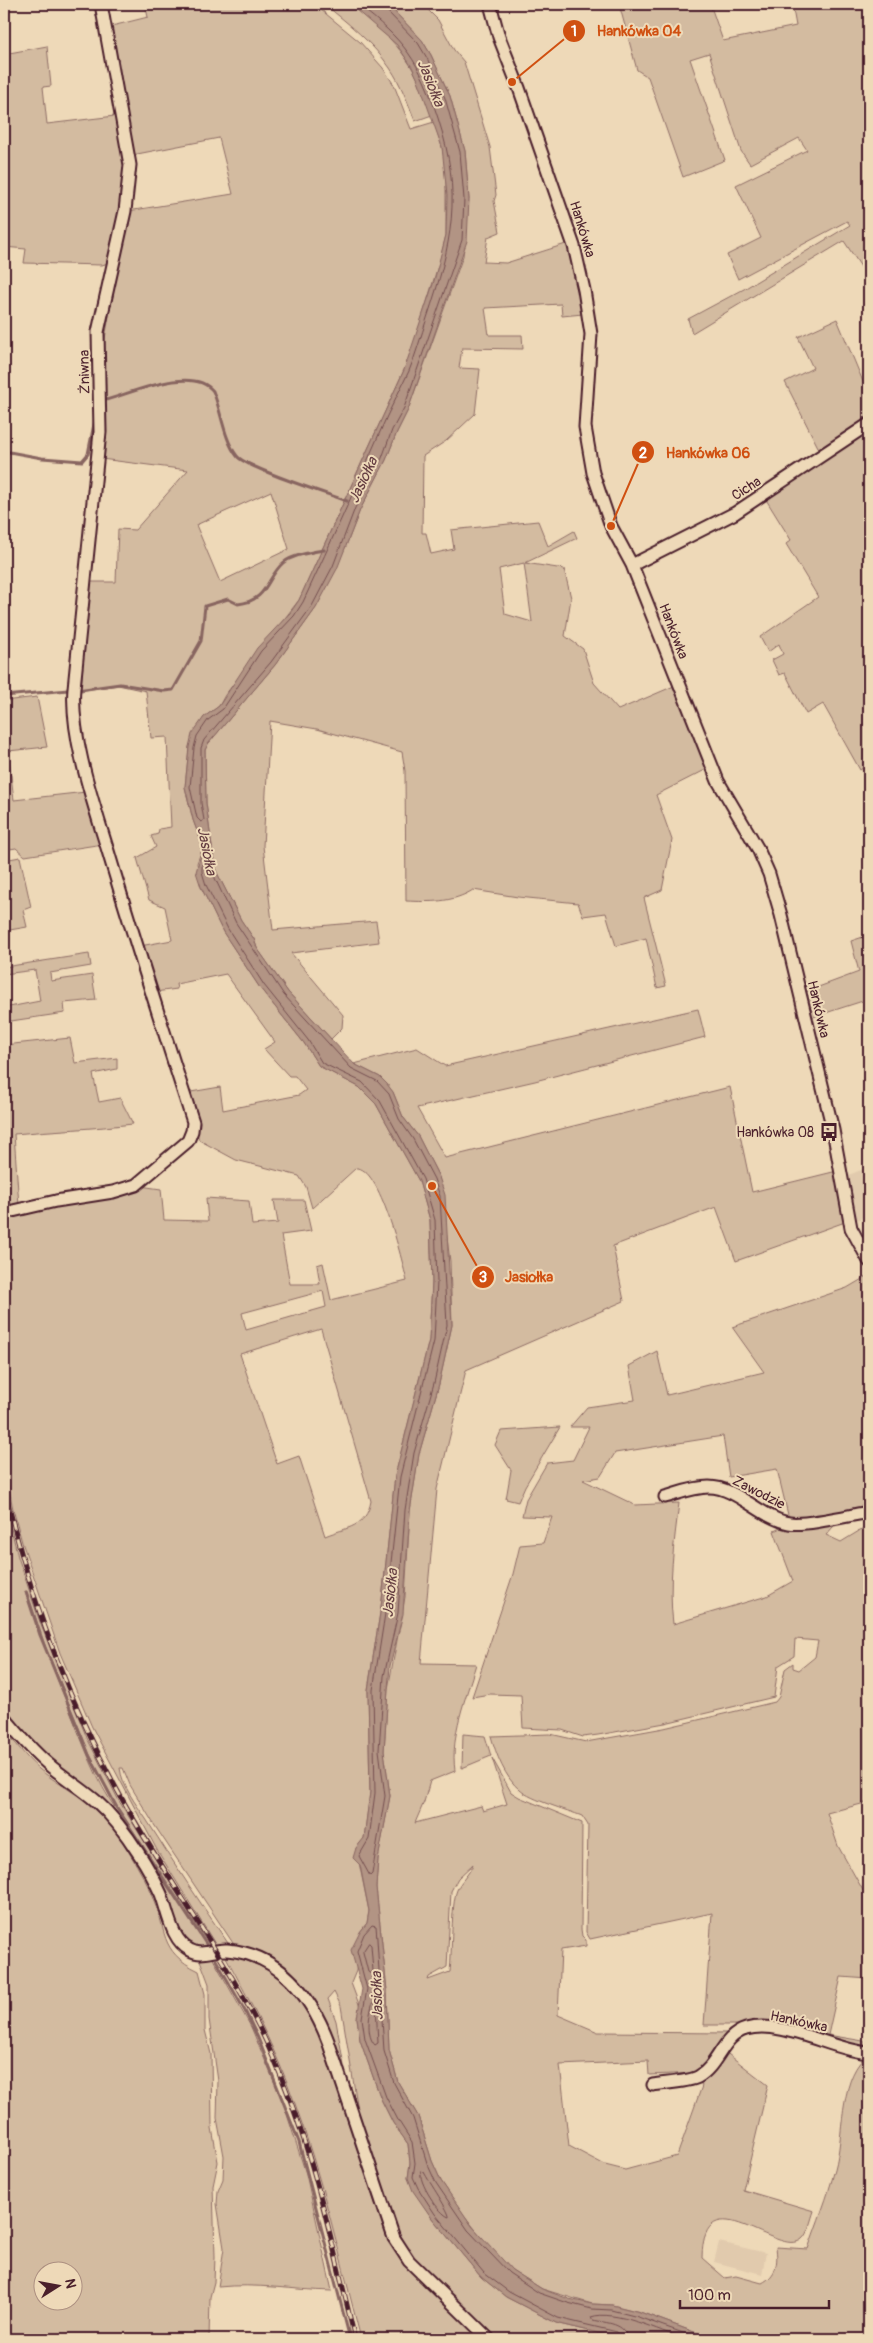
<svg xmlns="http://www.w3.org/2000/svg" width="873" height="2343" font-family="Pangolin,sans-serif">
<rect width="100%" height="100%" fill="#eed9b8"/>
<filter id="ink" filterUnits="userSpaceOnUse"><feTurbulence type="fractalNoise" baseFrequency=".02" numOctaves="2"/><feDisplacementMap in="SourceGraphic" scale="10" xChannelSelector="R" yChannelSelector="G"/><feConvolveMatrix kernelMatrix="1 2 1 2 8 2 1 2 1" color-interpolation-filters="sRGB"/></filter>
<g filter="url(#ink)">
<path fill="#e1caad" d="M869 1167V1216L857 1220 846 1176Z
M719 2242 766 2253 762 2274 714 2262Z"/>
<path fill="#d3bba0" stroke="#8e6d66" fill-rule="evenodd" d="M145 4H314L360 42 383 68 394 85 411 129 434 122 442 147 446 169V235L441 256 414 344 404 370 299 600 225 695 219 706 204 717 189 747 185 787 193 820 203 847 197 863 201 887 223 932 260 988 304 1043 319 1066 359 1087 376 1104 419 1181 430 1220 432 1282 429 1340 395 1476 382 1600 368 1690 370 1792 364 1839 356 1848 369 1911 367 1923 360 1932 356 1971 351 1983 360 2007 357 2018 360 2040 381 2099 393 2123 408 2144 410 2163 408 2178 431 2217 481 2277 506 2297 556 2323 623 2339H496L412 2258 392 2218 358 2110 341 2006 334 1992 328 1999 336 2021 346 2077 325 2019 308 1989 299 1978 282 1968 235 1946 155 1826 130 1785 123 1768H120C122 1786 136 1804 146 1819 173 1862 201 1904 230 1946L217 1947 157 1850 92 1727 60 1653 22 1542 13 1509 4 1461V1217L140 1186 161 1189 164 1220 208 1221 206 1198 249 1201 252 1225 278 1223 274 1200H304L311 1231 281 1235 290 1284H320L317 1265 323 1263 331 1300 407 1281C402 1261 380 1166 356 1168L312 1208 306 1187 299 1176 236 1160 199 1140 185 1093 220 1087 223 1110 299 1095 306 1090 295 1076H289L264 1049 275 1042 226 974 176 984 177 989 155 992 140 946 172 940 165 907 149 900 137 858 156 847 151 836 158 834 159 829 171 827 167 737 151 738 146 691 118 685 81 691 89 582H116L118 529 135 530 188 470 101 459 106 420 104 344 128 211 233 194 219 138 132 155 108 27 148 17ZM271 491 289 549 220 582 196 525ZM323 1291 326 1307 246 1330 242 1313ZM321 1329 371 1501C366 1528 347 1527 325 1536L299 1456 277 1464 240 1354Z
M324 4H349C396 40 413 58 432 115L415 121C408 103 401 84 390 68 373 43 348 23 324 4Z
M387 4H422L438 20 454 50 464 62 490 147 496 195 494 201 500 232 488 237 484 262 506 263 569 243 583 314 562 316 561 304 485 308 489 335H522L523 349 462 348 459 368 480 369 475 414 446 441 423 456 422 533H426L431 554 454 549 451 530 538 521 548 546 574 531 577 538 525 563 564 569 571 598 565 636 583 649 594 683 618 710 674 686 709 768 656 795 672 840 662 890 644 898 666 986 657 988 646 938 616 946 606 913 583 916 578 903 518 897 473 890C452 903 430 902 406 901L405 771 402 752 317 729 270 721 263 846 273 930 376 921 379 942 291 953 343 1015 342 1028 331 1039 288 992 257 948 254 939 241 920 215 869 206 803 205 750 208 744 275 665 316 608 346 546 360 510 386 460 397 432 408 410 463 256 469 199 465 151 450 96 431 55 422 40ZM524 563 532 622 505 614 499 569Z
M619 4H710L723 41 796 26 792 4H869V279L844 241 692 333 688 319 744 289 850 225 847 221 738 279 727 255 761 238 736 185 807 150 799 138 750 164 741 151 709 53 690 59 725 160 683 177 648 77 637 70Z
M47 46 51 86 43 87 47 124 115 116 119 119C121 131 125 144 125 157 125 192 116 229 108 263L102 265 24 263 26 249 4 247V54Z
M837 319 869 396V419L820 451 785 382 813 368 798 337Z
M869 429V764L860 770 823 704 806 714 785 673 779 675 772 660 783 654 779 644 768 652 760 637 818 597 786 544 791 540 765 498Z
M37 697 47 747 8 751 14 800 86 792 103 844 25 856 16 848 4 850V701Z
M20 857 31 907 23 910 27 927 4 931V860Z
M869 935V999L810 1018 805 992 859 972 851 941Z
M89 954 91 966 50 973 51 981 92 975 96 1000 64 1003 65 1013 4 1022V1008L40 1001 35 970 4 974V967Z
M698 1009 705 1037 535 1081 417 1108 445 1158 730 1087 752 1192 837 1171 845 1222 736 1261 716 1207 613 1246 624 1301 466 1370 437 1489 421 1663 476 1664C466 1698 450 1735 455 1771L430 1781 424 1802 415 1823 481 1806 483 1811 507 1804 492 1758 511 1792 519 1797 582 1823 581 1929 582 1936 586 1940V1946L561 1950 558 2015 598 2032 731 2033 705 2066 696 2073 649 2075 648 2061 560 2065 569 2146 605 2165 625 2170 677 2156 702 2086 699 2080 724 2051 768 2085 743 2190 814 2211C811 2219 808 2234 802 2239 779 2260 703 2175 702 2258L725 2278 736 2276 762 2283C777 2275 778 2263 776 2247L808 2249C817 2223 828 2196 835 2169 844 2137 839 2082 864 2058H869V2339H713L640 2312 612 2305 592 2304 542 2289 512 2270 490 2248 464 2215 441 2181 432 2161 418 2116 398 2082 389 2050 387 1991 376 1887 378 1859 390 1796 384 1751 388 1689 405 1597 410 1511 419 1454 439 1384 452 1325 450 1261 439 1177 418 1136 403 1117 393 1092 380 1077 354 1064 417 1048 445 1066ZM473 1864C470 1874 461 1880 457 1890 451 1904 452 1954 450 1972L428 1980 429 1977 447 1967 451 1891 458 1878Z
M70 1038 75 1063 117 1058V1069L93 1074 99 1102 120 1098 133 1124C93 1129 54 1130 14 1134L19 1206 4 1209V1045Z
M869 1275V1508L789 1519 777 1469 729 1477 723 1436 615 1453 600 1477 583 1480 635 1505 679 1503C674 1543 668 1584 673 1624L767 1596 793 1581 774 1531 787 1525 840 1519 826 1535 841 1542 859 1531 869 1528V1802L827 1813 838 1846 869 1901V1979L841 1977 828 2035 869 2042V2051L786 2025H704L712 1913 590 1939 586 1932 588 1825 582 1816C567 1810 531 1800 520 1790 505 1778 496 1754 491 1736L550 1734 586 1742 664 1728 775 1702 779 1697 785 1669 793 1663V1668L799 1670 815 1657 818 1641 795 1639 794 1656 778 1666 774 1697 665 1723 598 1735 583 1737 562 1730 523 1728 521 1695 490 1694 472 1697 513 1574 520 1545 543 1543 552 1517 522 1516 526 1499 547 1463 573 1460 589 1427H570L587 1407 635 1400 629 1366 657 1351 667 1395 764 1372 732 1327 847 1288Z
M560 1427 525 1486 518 1502 506 1499 511 1470 495 1445 501 1431Z
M4 1500 18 1557 41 1625 87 1738 119 1801 211 1948 117 1806 91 1757 46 1648 27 1591 25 1592C40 1636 57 1679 74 1721 88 1756 102 1795 127 1823L209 1949 194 1947 183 1940 166 1893 75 1778 40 1751 4 1711Z
M4 1729C15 1742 26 1758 39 1769 66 1791 103 1805 120 1837 131 1856 143 1875 152 1894 168 1930 157 1951 199 1971L205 1994V2030L211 2054 212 2128 218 2162 213 2186 215 2257 214 2282 210 2297 209 2339H4ZM42 2270H72V2300H42Z
M463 1734 485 1736 491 1756 462 1768Z
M212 1957 251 2027 284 2105 306 2174 332 2291C294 2290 256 2283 218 2287L224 2248 217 2204 218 2191 223 2179 224 2156 217 2118 218 2081 209 2019V1984L200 1960Z
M226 1957H237L267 1969 300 1996 316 2023 375 2203 392 2246 414 2275 482 2339H361C340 2258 322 2176 293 2098 275 2048 251 2003 226 1957Z"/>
<path fill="#b29484" stroke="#886560" d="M349 4H387L422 40 431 55 450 96 465 151 469 199 467 241 408 410 397 432 386 460 360 510 337 569 316 608 275 665 208 744 205 750 206 803 215 869 241 920 254 939 257 948 288 992 354 1064 380 1077 387 1084 393 1092 403 1117 418 1136 439 1177 445 1195 452 1325 439 1384 419 1454 410 1511 403 1614 390 1666 388 1689 384 1751 390 1796 378 1859 376 1887 387 1991 389 2050 398 2082 418 2116 432 2161 441 2181 472 2226 512 2270 542 2289 569 2299 592 2304 612 2305 640 2312 713 2339H623L556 2323 506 2297 481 2277 431 2217 413 2191 408 2178 410 2163 408 2144 393 2123 381 2099 360 2040 357 2018 362 1989 351 1950 360 1932 367 1923 369 1911 360 1865 353 1858 356 1848 364 1838 370 1792 368 1690 382 1600 395 1476 429 1340 432 1282 430 1220 419 1181 376 1104 359 1087 319 1066 304 1043 260 988 223 932 201 887 196 872 203 847 193 820 185 787 189 747 192 734 204 717 219 706 257 648 290 613 299 600 404 370 434 281 446 235 447 195 442 147 418 80 412 67 397 45Z"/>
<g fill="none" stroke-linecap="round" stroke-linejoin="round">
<path stroke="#744e4f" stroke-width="1" d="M357 4C405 41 419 60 438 118 463 195 452 243 427 318 421 336 416 354 409 371 402 386 394 401 387 416 360 478 332 540 303 602L294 616 261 651 223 709 208 720 197 736 194 748 190 787 197 818 201 822 204 820 201 803V748L204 740 271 662 312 606 333 566 355 508 382 458 392 430 404 408 462 240 464 199 460 152 445 98 427 58 418 43 385 9 384 4
M206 859 236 923 284 995 351 1068 377 1081 389 1094 399 1119 413 1139 434 1179 440 1196 447 1325 434 1383 414 1453 405 1510 398 1613 384 1676 379 1750 385 1796 372 1874 370 1876 359 1856 369 1839 375 1793 373 1690 387 1601 400 1477 434 1341 437 1282 435 1220 423 1179 380 1101 362 1082 322 1063 308 1040 264 985 228 929 206 885 202 872V864Z
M369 1943 371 1945 373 1971 371 1974 368 1972 363 1952Z
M374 2003 376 2005 378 2043 375 2045C366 2036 369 2016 372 2005Z
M421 2171 424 2172C429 2182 450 2212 449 2217 440 2215 417 2181 421 2171Z
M620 2339 617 2332 558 2318 509 2292 484 2273 435 2214 418 2188 413 2177 415 2163 412 2142 398 2120 386 2097 365 2039 362 2018 367 1989 357 1951 364 1934 372 1925 376 1926 377 1939 384 2051 394 2083 413 2118 427 2163 436 2183 468 2230 509 2273 539 2293 568 2303 592 2309 611 2310 638 2317 700 2339
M627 2339C626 2323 606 2323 593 2320L591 2317C614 2309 661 2331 683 2339"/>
<path stroke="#886560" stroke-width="3" d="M106 400C132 393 193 365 213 391 221 410 224 440 237 456 246 468 328 494 347 501
M4 451 42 458 82 461 88 454 95 419
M77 690 120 684 164 691 173 690 201 641 205 606 228 599 238 604C268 601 266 578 283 563 292 555 312 552 324 550
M4 696 68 690
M26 1592 40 1635 89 1755 117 1808 206 1944
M216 1960 245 2011 258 2038 299 2142 350 2339"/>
<g stroke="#4a1f2b" stroke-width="15">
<path id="minor" d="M490 4 499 37 519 88 574 246 584 290 591 334 585 427 593 473 611 526 632 565 718 781 758 849 769 874 781 915 833 1130 851 1228 869 1261
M632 565 735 513 869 424
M4 1213 56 1201 113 1192 136 1185 188 1141 192 1131 193 1122C164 1032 135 942 108 851 94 805 70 736 74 688L100 432 98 332 125 211 130 165 101 4
M665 1497C679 1493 694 1487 709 1487 737 1487 761 1518 789 1523 806 1526 851 1515 869 1512
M4 1717C18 1734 32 1750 48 1764 63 1777 81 1788 96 1801 113 1816 127 1835 139 1854 147 1866 155 1881 161 1894 168 1912 171 1940 190 1950 202 1957 214 1949 227 1950 279 1954 311 1996 328 2041L394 2238 409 2261 489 2339
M653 2085C664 2083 688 2082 698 2077 719 2065 722 2036 746 2029 783 2019 832 2050 869 2053"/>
</g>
<use href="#minor" stroke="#eed9b8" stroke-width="11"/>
<g stroke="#4a1f2b" stroke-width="5">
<path id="rail" d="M4 1485C27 1589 65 1692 115 1786 159 1869 217 1943 259 2027 308 2126 330 2233 355 2339"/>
</g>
<use href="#rail" stroke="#eed9b8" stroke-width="3" stroke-dasharray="9" stroke-linecap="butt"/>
</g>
</g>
<defs>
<g id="bus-bare" transform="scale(1.5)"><path d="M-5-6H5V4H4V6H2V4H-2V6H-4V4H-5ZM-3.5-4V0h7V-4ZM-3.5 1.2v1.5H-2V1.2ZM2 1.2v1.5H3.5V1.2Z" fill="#4a1f2b" stroke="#eed9b8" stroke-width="2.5" paint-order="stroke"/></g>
</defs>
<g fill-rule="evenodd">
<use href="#bus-bare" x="829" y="1132"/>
</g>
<g text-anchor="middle" stroke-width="4" stroke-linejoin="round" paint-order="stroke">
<g font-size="14" fill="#4a1f2b" stroke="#eed9b8">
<text transform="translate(583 229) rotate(73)" y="5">Hankówka</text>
<text transform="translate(84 372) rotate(-91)" y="5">Żniwna</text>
<text transform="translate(746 488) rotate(-33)" y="5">Cicha</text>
<text transform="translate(674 631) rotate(69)" y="5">Hankówka</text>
<text transform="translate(819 1009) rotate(77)" y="5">Hankówka</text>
<text transform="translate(759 1492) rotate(27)" y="5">Zawodzie</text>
<text transform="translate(799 2021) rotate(12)" y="5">Hankówka</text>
</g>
<g font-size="14" fill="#4a1f2b" stroke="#eed9b8" text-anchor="end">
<text x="814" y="1137">Hankówka 08</text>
</g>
<g font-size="15" font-style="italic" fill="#643c41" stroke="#eed9b8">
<text transform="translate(431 83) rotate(68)" y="5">Jasiołka</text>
<text transform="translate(363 480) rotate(-65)" y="5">Jasiołka</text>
<text transform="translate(207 851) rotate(79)" y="5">Jasiołka</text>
<text transform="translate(390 1593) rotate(-84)" y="5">Jasiołka</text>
<text transform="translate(377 1996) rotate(-92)" y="5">Jasiołka</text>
</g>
</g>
<path fill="none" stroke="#d05011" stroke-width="2" d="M512 82L574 31M611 526L643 452M432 1186L483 1277"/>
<g fill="#d05011" stroke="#eed9b8" stroke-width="2">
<circle cx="512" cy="82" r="5"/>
<circle cx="611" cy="526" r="5"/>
<circle cx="432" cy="1186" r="5"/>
<circle cx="574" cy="31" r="12"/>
<circle cx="643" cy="452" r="12"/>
<circle cx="483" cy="1277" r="12"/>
</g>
<g font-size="15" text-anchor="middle" font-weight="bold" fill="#fff">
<text x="574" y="36">1</text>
<text x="643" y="458">2</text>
<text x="483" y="1282">3</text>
</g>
<g font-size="15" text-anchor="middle" font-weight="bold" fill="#d05011" stroke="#eed9b8" stroke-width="4" stroke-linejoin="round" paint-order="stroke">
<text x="639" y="36">Hankówka 04</text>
<text x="708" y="458">Hankówka 06</text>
<text x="529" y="1282">Jasiołka</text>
</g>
<rect width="873" height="2343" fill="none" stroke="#eed9b8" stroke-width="20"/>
<rect x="10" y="10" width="853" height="2323" fill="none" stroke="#4a1f2b" stroke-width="2" filter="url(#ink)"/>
<g transform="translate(58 2286) rotate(79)"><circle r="24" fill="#eed9b8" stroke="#ac8f80"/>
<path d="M0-4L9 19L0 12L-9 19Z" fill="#4a1f2b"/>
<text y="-8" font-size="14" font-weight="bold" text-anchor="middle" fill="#4a1f2b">N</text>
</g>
<path d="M680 2300v8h149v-8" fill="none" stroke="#4a1f2b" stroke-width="2.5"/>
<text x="688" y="2300" font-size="15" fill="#4a1f2b" stroke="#eed9b8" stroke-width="4" paint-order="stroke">100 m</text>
</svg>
